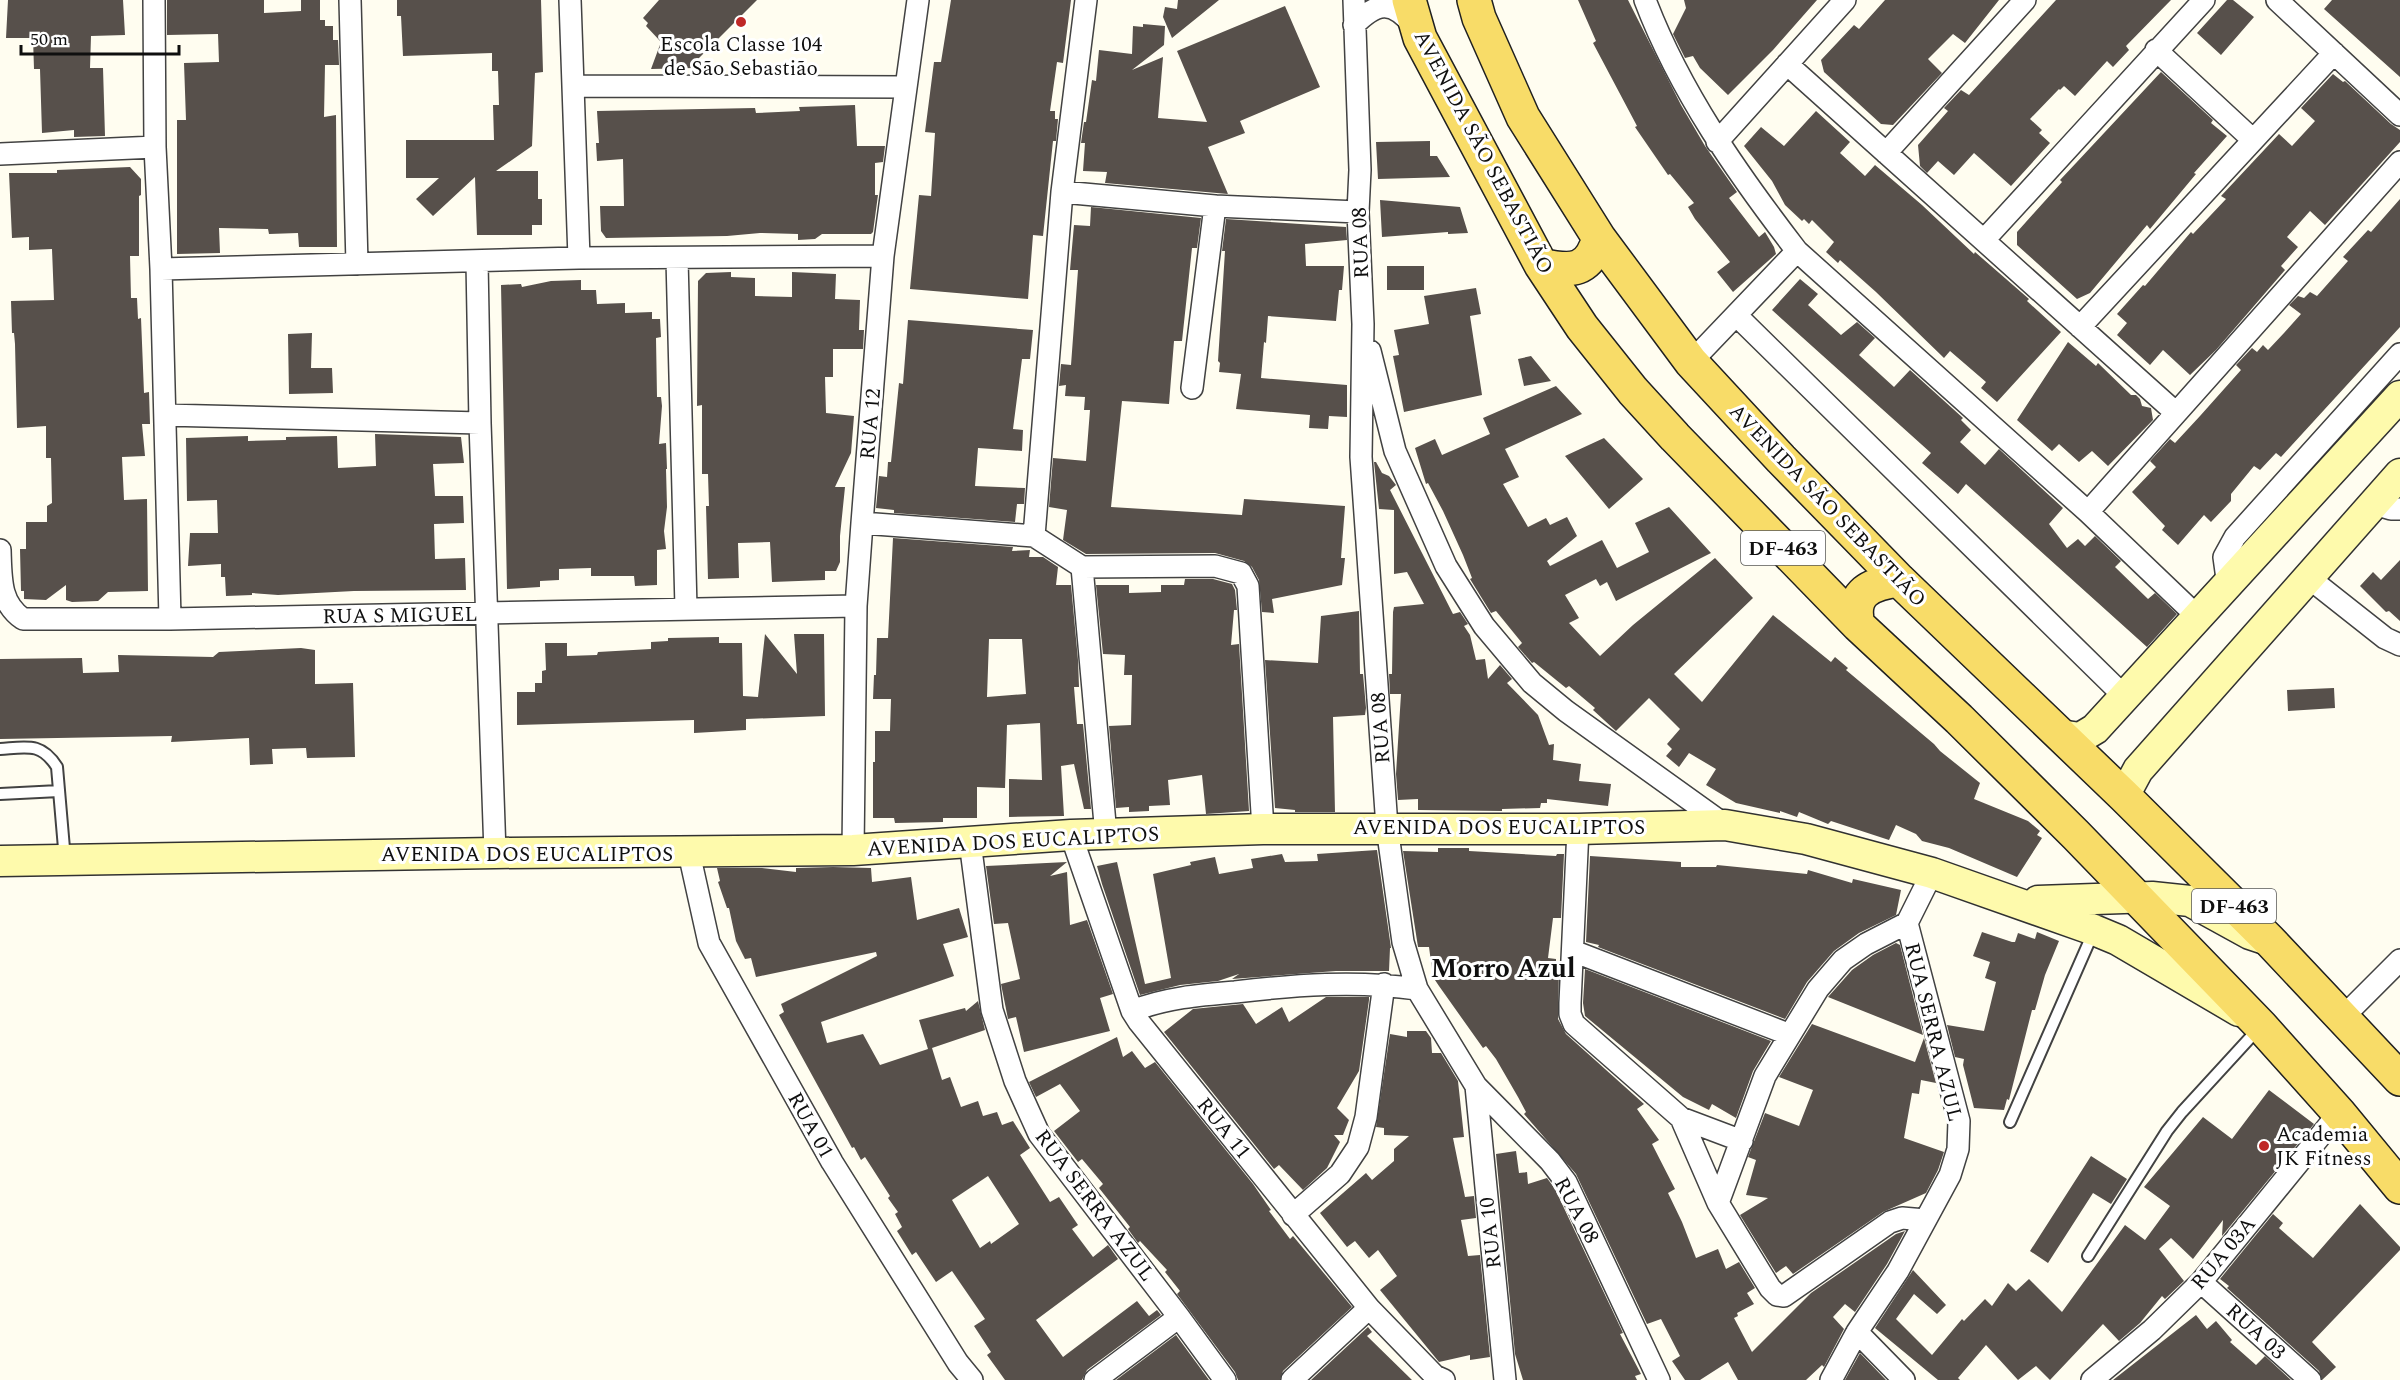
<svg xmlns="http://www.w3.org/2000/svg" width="2400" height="1380" font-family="Spectral,serif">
<rect width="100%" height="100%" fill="#fffdf0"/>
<path fill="#57504b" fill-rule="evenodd" d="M8 0H123L125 35 91 36 90 68H103L105 136 74 137V130L42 133 40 69H34L33 38H6Z
M167 0H264V13L301 11V0H320V20H325V26H333V40H338L339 65H325L324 117 336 115 337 247H299L298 233 269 234 268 229 219 228 220 253 177 254V120H186L184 63 219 62 218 34 167 35Z
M397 0H541L543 72 535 73 532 146 496 171H538V199H542V225H532V235H477L475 177 433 216 416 199 439 178H406V140H494L493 105H499L498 71H492V53L403 56 401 16H397Z
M659 0H757L694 63V68L651 69 661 42 646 26 648 23 643 18Z
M951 0H1071L1063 63 1057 62 1050 111H1055V119H1058L1056 141H1053L1043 236 1033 235 1028 299 910 289 919 195 931 196 935 133 925 132 934 62H941Z
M1178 0H1219L1172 38 1163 17 1165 7 1177 9Z
M1578 0H1628L1681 105 1705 146 1737 192 1729 198 1759 237 1765 232 1774 247 1776 254 1733 292 1717 272 1730 262 1695 219 1688 207 1694 203 1670 174 1668 175 1635 127 1637 126 1593 43 1596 41Z
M1684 0H1817L1773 50 1728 95 1700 68 1693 56 1685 58 1673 34 1686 8Z
M1885 0H1999L1965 43 1953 34 1928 59 1942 73 1893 125 1881 124 1824 72 1821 60 1854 25 1859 29Z
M2056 0H2171L2126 46 2129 50 2113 67 2107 61 2075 96 2064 86 2060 90 2059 89 2030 119 2042 130 2039 133 2050 143 2011 186 1974 153 1954 175 1938 161 1927 173 1920 166 1918 145 1948 111 1944 108 1961 90 1969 95Z
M2227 0H2233L2254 17 2221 55 2197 33Z
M2332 0H2400V77L2324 9Z
M1285 6 1320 87 1240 121 1245 133 1208 147 1228 194 1105 183 1107 172 1083 171 1085 143H1081L1084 122H1086L1092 80 1096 81 1099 50 1132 54 1133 26 1143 27V24L1165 26 1164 45 1132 70 1163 57 1158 118 1207 122 1177 51Z
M2161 72 2213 120 2211 123 2227 136 2194 173 2196 174 2150 229 2147 225 2090 293 2077 299 2017 245V232L2062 182 2060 180 2076 163Z
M2333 74 2343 82 2345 81 2391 124 2400 130V142L2325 225 2310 211 2287 237 2298 247 2281 266 2285 270 2216 350 2190 375 2163 350 2150 365 2117 335 2127 323 2117 314 2143 285 2145 286 2191 232 2193 234 2226 199 2221 196 2279 134 2292 146 2315 121 2301 108Z
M855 105 857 146H885L883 162 875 163V195H878L873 232 871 234H822L815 239 798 240V234L760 233 727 236 606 238 601 231 600 206H624L623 159 597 161 596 143H599L597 111 755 108 756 113 800 111 799 107Z
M1816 111 1850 142 1840 153 1865 176 1875 165 1922 205 1974 254 1975 252 2029 299 2027 301 2061 332 1997 402 1981 388 1986 382 1950 351 1944 358 1876 292 1840 260 1838 263 1826 252 1834 242 1812 220 1809 224 1804 219 1802 221 1785 205 1772 181 1744 146 1761 127 1784 146Z
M1430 141V156H1437L1450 177 1378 179 1376 142Z
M130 167 141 179V195L139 196V256H130L131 298H137L138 319 141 318 144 393 149 392 150 424H142L145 456 122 457 124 500 147 499 148 591 108 592 98 601 72 602 66 600V585L46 600 24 599V591H21L20 549H26V522H47V506L52 503 51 458H46V426L17 428 15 344 14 333H12L11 301 54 300 52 249 29 250V237L12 238 9 173H57V170Z
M2400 199V327L2281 457 2276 453 2260 470 2254 466 2231 494V501L2211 522 2204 515 2178 545 2162 530 2165 526 2132 492 2156 467 2150 461 2170 439 2175 443 2200 416 2241 370 2236 365 2252 348 2257 352 2263 345 2268 350 2284 333 2301 314 2289 305 2298 296 2304 298 2310 292 2317 296 2348 261 2343 257 2368 230 2371 232Z
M1380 200 1460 207 1468 233 1448 234V232L1382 237Z
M1091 207 1201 218 1197 248H1192L1182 341H1174L1169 404 1122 401 1111 507 1242 515 1244 499 1345 506 1341 558H1345L1342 585 1272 599 1274 613 1262 612 1259 580 1252 567 1244 561 1215 553 1086 554 1063 540 1067 510 1049 507 1053 458 1086 461 1090 410H1084L1085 397 1065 396 1066 385 1059 386 1061 364 1071 365 1078 270H1070L1074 225 1090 226Z
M1226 219 1346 227 1347 240 1305 244 1306 266H1344L1342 290H1339L1336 321 1268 316 1266 343 1264 342 1261 378 1347 385V417L1329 416 1328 429 1309 428 1310 415 1236 409 1241 374 1219 372 1220 363 1218 361 1225 251H1222Z
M1387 266H1424V290H1387Z
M731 272V277L755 278V296L792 297V272L836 274 835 299 860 300 859 330H864L863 349H833V377H825L826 413 854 416 851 453 835 487H845L840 536V562L836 571H825V580L772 582 770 542 738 543 739 578 708 579 706 506H709L708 474H702V405L697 406 698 281 706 273Z
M1800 279 1818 294 1808 305 1841 335 1857 322 1875 338 1859 355 1894 387 1910 370 1963 418 1961 420 1971 430 1960 442 1985 465 1999 449 2063 508 2049 524 2067 548 2078 539 2085 546 2095 536 2121 561 2115 567 2148 599 2155 593 2177 614 2147 647 1966 484 1958 494 1922 463 1931 453 1772 310Z
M581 280V290H596L597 304 625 303V313L652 312V319H660L661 337 656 338 657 397H661L662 406 659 444 666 443 667 469H666L667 507 664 531 666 549 657 550V585L635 586 634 576H591V568L559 569V580L540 581V587L507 589 501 285 521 284 522 287 551 281Z
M1476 288 1481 314 1470 316 1482 395 1404 412 1393 356 1399 355 1394 330 1429 324 1424 296Z
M908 320 1033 330 1030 359H1022L1013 429 1023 430 1022 451 978 448 975 486 1025 488 1024 504H1017L1015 522 894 513V510L876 508 879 476 887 477 888 462H891L899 383 903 384Z
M312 333 311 368H332L333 393 289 394 288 334Z
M2068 342 2096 366 2098 363 2131 395H2136L2140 399 2142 406 2151 408 2153 420 2108 466 2092 451 2079 462 2059 444 2052 451 2017 420Z
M1531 356 1540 367 1551 381 1524 386 1518 359Z
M1556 386 1582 414 1505 449 1519 477 1503 484 1528 527 1546 518 1550 525 1567 517 1577 536 1547 561 1550 566 1602 540 1617 568 1649 552 1635 523 1669 507 1711 553 1616 601 1607 582 1600 586 1596 579 1565 595 1579 618 1569 623 1600 656 1633 625 1715 558 1753 598 1674 674 1702 702 1773 615 1831 662 1835 657 1848 668 1846 670 1934 744 1940 751 1980 783 1974 799 2028 821 2040 831 2037 835 2042 838 2017 877 1949 848 1922 841 1916 834 1896 825 1889 840 1831 821 1828 824 1799 812 1797 817 1780 811V813L1736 803 1706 785 1716 769 1689 753 1679 767 1666 756 1672 749 1667 744 1680 729 1649 698 1616 731 1593 710 1595 708 1569 686 1566 688 1534 662 1532 663 1518 647 1522 643 1496 611 1491 613 1470 579 1472 578 1463 555 1443 511 1428 483 1426 484 1415 448 1435 439 1442 455 1490 434 1483 418Z
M375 434 461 437 464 463 433 464 435 496H463L464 523 434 524 435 559 465 558 466 590 354 591 278 595 252 593V595L226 596 225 577H221V564L188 566 190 533H218L217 500 187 501 186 438 248 436V441L286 440V437L337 436 338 468 376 466Z
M1604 438 1643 479 1609 509 1565 456Z
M1374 462H1376L1382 473 1389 476 1396 485 1390 490 1453 614 1460 612 1468 624 1464 626 1470 635 1476 660 1485 659 1488 679 1500 665 1512 679 1507 683 1538 715 1549 745 1554 744 1553 760 1581 764 1579 781 1611 784 1608 806 1547 799V803H1541L1540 808 1502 809V811L1418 810V799L1398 800 1396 774 1401 694H1390L1389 674H1392L1393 612 1394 607 1424 604 1407 572 1394 574V510L1379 509Z
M893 538 1013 547 1012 551 1030 550 1029 557H1043L1058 567 1056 585H1071L1078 660 1079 687H1074L1077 724H1083L1091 809H1084L1074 764 1061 766 1064 816 1009 817V779L1042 780 1040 723 1007 725 1005 788 977 787V818H943V822L895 823 894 818H873V762H875V731H890L891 699H873L874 675H876L877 638H888ZM989 639H1022L1026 694 987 697Z
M2400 560V621L2389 611 2386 612 2360 586 2373 572 2381 580Z
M1185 579H1213L1232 584 1235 590 1237 610H1234L1231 645 1239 644 1249 811 1206 814 1202 775 1168 780 1170 805 1149 806V811L1129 812V807L1116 808 1109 726 1131 725 1132 675H1124L1125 655 1103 654 1096 585H1129V593L1161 592V585H1184Z
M1359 611 1360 674H1363L1366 708 1365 715 1333 717 1335 812H1295V810L1275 808 1265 660 1318 663 1321 616Z
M765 634 797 674 794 634H824L825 716 746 719V730L694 733V720L517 725V692H535V683H542V671L546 670 545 643H567V656L597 655 598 652 651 649V642L668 641V638L719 637V643H742L743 696 758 697Z
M301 648 315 650V684L353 683 355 757 307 758 306 748 272 749 273 764 250 765 249 738 171 742 172 736 0 739V659L82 658 83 673 119 672 118 655 213 657 219 652Z
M2334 688 2335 708 2288 711 2287 690Z
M1438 848H1469V851L1556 856 1557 854H1564L1561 918H1553L1548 958 1556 959V967L1559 969 1558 1019 1566 1034 1644 1104 1637 1109 1659 1140 1652 1144 1675 1189 1668 1193 1682 1222 1696 1258 1718 1249 1726 1269 1739 1262 1755 1288 1747 1293 1754 1304 1737 1313 1738 1316 1734 1318 1752 1352 1811 1293 1896 1234 1905 1231 1887 1264 1855 1312 1845 1304 1833 1317 1844 1329 1824 1367 1822 1365 1806 1380H1738L1728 1362 1700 1380H1685L1672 1361 1680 1356 1661 1319 1647 1324 1576 1174 1524 1114 1526 1112 1518 1097 1496 1059 1486 1046 1483 1048 1439 986 1433 977 1429 947H1418L1403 851 1438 852Z
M1377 850 1391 948H1390L1389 971H1336L1232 979 1239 974 1218 981 1180 985 1140 995 1102 884 1097 866 1117 862 1145 984 1171 978 1153 874 1191 865 1190 862 1215 857 1219 874 1253 868 1251 859 1282 854 1285 862 1318 861 1317 854Z
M1590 856 1681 862V867H1716L1717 865 1807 874 1808 870 1852 883 1853 879 1901 890 1896 915 1859 933 1834 951 1807 982 1785 1019 1598 947 1599 945 1586 942Z
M1067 862 1050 876 1067 872 1070 925 1087 920 1113 994 1100 998 1110 1031 1024 1052 1016 1017 1008 1019 1001 984 1020 979 1008 923 994 924 986 866Z
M833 867 871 868 872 882 911 877 917 920 959 908 968 937 943 944 954 976 821 1022 827 1043 863 1034 880 1065 928 1049 919 1020 965 1008 966 1011 978 1001 985 1030 932 1048 942 1080 950 1077 961 1107 978 1101 983 1116 997 1112 1002 1125 1013 1121 1030 1148 1020 1155 1050 1202 1059 1197 1078 1225 1072 1229 1093 1257 1108 1245 1118 1259 1036 1320 1063 1357 1137 1301 1149 1316 1157 1310 1161 1315 1087 1370 1082 1380H1005L987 1355 991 1352 974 1326 985 1319 952 1271 936 1282 916 1252 912 1255 897 1231 902 1227 895 1214 898 1212 888 1198 890 1196 865 1157 861 1160 854 1147 852 1148 779 1015 784 1012 781 1004 877 956 876 952 756 977 751 958 745 959 736 941 729 908H727L718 882 720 881 717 868H762L796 872V868ZM988 1176 1019 1224 991 1244 990 1241 980 1248 952 1200Z
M1982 932 2012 942H2015L2018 933 2035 939 2037 932 2059 941 2045 975 2035 1010H2032L2009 1100 2007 1099 2004 1110 1974 1108 1963 1065 1964 1059 1955 1057 1947 1025 1984 1031 1996 982 1985 978 1990 962 1973 956Z
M1896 943 1900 945 1923 1035 1828 997 1852 970 1873 955Z
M1585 969 1771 1041 1753 1071 1736 1118 1712 1104 1709 1110 1683 1097 1585 1016 1583 1003Z
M1326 997H1369V1000L1359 1071 1337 1108 1349 1120 1343 1135H1334L1340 1142 1327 1168 1303 1190 1279 1165 1274 1169 1164 1032 1193 1009 1243 1004 1256 1024 1282 1007 1289 1022Z
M1812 1024 1915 1062 1924 1038 1936 1083 1921 1080 1919 1094 1912 1093 1904 1138 1944 1152 1938 1170 1926 1193 1883 1212 1793 1274 1786 1266 1776 1273 1740 1215 1768 1198 1746 1195 1756 1160 1748 1157 1765 1113 1799 1126 1813 1090 1779 1077Z
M1407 1031H1426L1431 1038 1432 1053H1441L1458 1081 1464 1137 1453 1138 1465 1197 1474 1196 1476 1218 1461 1220 1468 1256 1480 1255 1490 1357 1470 1360V1355L1439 1362 1380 1290 1397 1276 1378 1250 1369 1258 1355 1241 1347 1247 1320 1213 1366 1173 1372 1180 1394 1161V1149L1409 1136 1384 1135V1128L1376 1127 1390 1034 1407 1037Z
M1117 1037 1123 1057 1132 1051 1145 1068 1155 1062 1253 1184 1271 1210 1269 1211 1290 1239 1293 1236 1352 1307 1283 1371 1280 1380H1238L1235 1372 1177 1294 1180 1291 1165 1272 1167 1270 1140 1241 1138 1243 1128 1229 1130 1227 1099 1188 1103 1184 1082 1159 1078 1162 1054 1131 1080 1111 1060 1084 1036 1097 1029 1082Z
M2269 1090 2314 1124 2222 1236 2223 1220 2193 1259 2171 1238 2159 1249 2184 1281 2165 1299 2162 1296 2140 1323 2119 1341 2103 1324 2050 1380 2036 1366 2018 1380 1986 1345 1958 1378 1960 1380H1938L1875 1328 1913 1270 1946 1305 1937 1314 1914 1294 1896 1319 1932 1355 1962 1319 1964 1321 1985 1299 1992 1306 2008 1283 2016 1291 2029 1279 2062 1312 2125 1225 2145 1240 2170 1206 2144 1187 2203 1117 2232 1139Z
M1516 1151 1519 1173 1527 1172 1528 1184 1547 1178 1555 1189 1623 1333 1620 1334 1641 1374 1635 1376 1637 1380H1523L1515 1354 1496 1154Z
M2091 1156 2127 1179 2111 1204 2093 1193 2048 1263 2030 1251Z
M2360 1204 2400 1247V1250L2312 1342 2336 1367 2322 1380 2319 1371 2227 1288 2229 1286 2220 1279 2273 1214 2283 1223 2279 1228 2313 1258Z
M2196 1315 2207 1329 2216 1321 2232 1340 2230 1342 2256 1365 2265 1356 2291 1380H2113Z
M1368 1327 1372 1332 1367 1336 1412 1380H1311Z
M1176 1335 1209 1380H1116Z
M1860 1353 1886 1380H1845Z"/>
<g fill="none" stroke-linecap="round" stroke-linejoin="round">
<g stroke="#424242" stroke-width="14">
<path id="lane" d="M0 749C27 747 41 742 57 767L65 860
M0 794 59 791
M2010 1122 2093 933
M2088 1256 2167 1131 2182 1112 2259 1028"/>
</g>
<g stroke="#424242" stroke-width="24">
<path id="street" d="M154 0 155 147 161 269 170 619
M350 0 357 264
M570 0 579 258
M1354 0 1360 170 1358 212 1363 324 1361 457 1387 827 1403 942 1417 989 1476 1086 1550 1161 1566 1182 1659 1380
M1645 0C1680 92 1737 173 1797 251L2088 512 2199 618
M2277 0 2400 115
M1354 25C1377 2 1391 0 1412 24
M2156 50 2252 139
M1787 64 2175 412
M573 86 906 87
M1717 142 1845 0
M1886 153 2025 0
M0 154 155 147
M1062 192 1215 206 1358 212
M1984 240 2204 0
M677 259 686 608
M477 262 480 423 495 853
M161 269 579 258 883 256
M1736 315 2125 697
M2080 327 2334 53
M1370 351 1395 451 1446 566 1484 626 1532 683 1566 711 1725 825
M1691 362 1797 251
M1192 388 1215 206
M165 415 480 423
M2374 504 2391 509H2400
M2088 512 2400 162
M862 523 1034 536 1082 567 1215 566 1241 573 1248 586 1263 829
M1034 536 1062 192 1086 0
M0 550C1 580 0 603 23 619H170L856 606
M1082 567 1106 835
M2309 578 2385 638 2400 645
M2228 586 2224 557 2235 537 2400 354
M1578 829 1570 1003V1014L1574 1024 1681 1118 1718 1203 1770 1288 1777 1295 1784 1296 1890 1222 1902 1218 1925 1220
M1071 835 1132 1011 1139 1022 1369 1308 1435 1376 1444 1380
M970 842 992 1010 1015 1081 1039 1134 1179 1317 1225 1380
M853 850 856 606 862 523 883 256 918 0
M689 853 709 943 832 1162 958 1363 972 1380
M1573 951 1788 1034
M1132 1011C1165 998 1199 995 1235 992 1295 985 1356 980 1417 989
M2343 1017 2400 960
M1476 1086 1505 1380
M1681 1118 1742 1141
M1718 1203 1765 1076 1818 989 1843 960 1866 944 1907 923
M1293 1215 1340 1174 1358 1147 1366 1117 1384 984
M2201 1282 2310 1380
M1857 1332 1904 1380
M1095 1380 1179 1317
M1292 1380 1369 1308
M1831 1380 1857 1332 1898 1271 1950 1175 1958 1149 1959 1121 1907 923 1932 873
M2092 1380 2152 1330 2201 1282 2339 1113"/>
</g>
<g stroke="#313131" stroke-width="33">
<path id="secondary" d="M2060 735 2080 738 2095 729 2400 396
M2124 796 2138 770 2400 474
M0 861 495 853 853 850 1071 835 1263 829H1578L1725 825 1806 839 1932 873 2094 930 2118 940 2239 1011
M2038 901 2152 897 2190 901 2250 934 2265 939"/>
</g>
<g stroke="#202020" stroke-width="36">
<path id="primary" d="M1409 0 1420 38 1541 265 1582 327 1633 391 1675 437 1858 625 1959 719 2076 835 2261 1026 2339 1113 2400 1187
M1474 0 1479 18 1523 117 1599 238 1691 362 1781 459 1899 580 2124 796 2270 941 2400 1079
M1541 265C1572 272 1589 272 1599 238
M1858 625C1850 592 1871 584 1899 580"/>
</g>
<use href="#lane" stroke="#fff" stroke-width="10"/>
<use href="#street" stroke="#fff" stroke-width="21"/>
<use href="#secondary" stroke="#fefaac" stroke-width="30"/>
<use href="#primary" stroke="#f8dc68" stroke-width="33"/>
</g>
<g fill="#bf2827" stroke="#fff" stroke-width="2">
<circle cx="741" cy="22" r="6"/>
<circle cx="2264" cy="1146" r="6"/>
</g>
<g text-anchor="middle" stroke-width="6" stroke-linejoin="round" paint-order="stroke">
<g fill="#fff" stroke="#575757" stroke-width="1.5">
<rect x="1741" y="531" width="84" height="34" rx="4.5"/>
<rect x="2192" y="889" width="84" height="34" rx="4.5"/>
</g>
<g font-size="20" font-weight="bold" fill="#0f0f0f">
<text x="1783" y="555">DF-463</text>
<text x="2234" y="913">DF-463</text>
</g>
<g font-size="21" fill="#0f0f0f" stroke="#fff">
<text x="741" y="51">Escola Classe 104<tspan x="741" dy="24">de São Sebastião</tspan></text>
<text x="2276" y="1141" text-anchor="start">Academia<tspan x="2276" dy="24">JK Fitness</tspan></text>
</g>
<g font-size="21" fill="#0f0f0f" stroke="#fff">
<text transform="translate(1484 152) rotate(62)" y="7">AVENIDA SÃO SEBASTIÃO</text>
<text transform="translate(1360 243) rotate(-92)" y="7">RUA 08</text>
<text transform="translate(870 424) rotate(-85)" y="7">RUA 12</text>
<text transform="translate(1828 505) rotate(46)" y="7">AVENIDA SÃO SEBASTIÃO</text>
<text transform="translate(400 615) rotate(-1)" y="7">RUA S MIGUEL</text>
<text transform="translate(1380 728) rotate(-94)" y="7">RUA 08</text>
<text x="1499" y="834">AVENIDA DOS EUCALIPTOS</text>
<text transform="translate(1013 841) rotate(-3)" y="7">AVENIDA DOS EUCALIPTOS</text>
<text x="527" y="861">AVENIDA DOS EUCALIPTOS</text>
<text transform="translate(1934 1032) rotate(76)" y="7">RUA SERRA AZUL</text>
<text transform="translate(811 1125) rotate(61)" y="7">RUA 01</text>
<text transform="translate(1224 1128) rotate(51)" y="7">RUA 11</text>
<text transform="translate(1095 1205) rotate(53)" y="7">RUA SERRA AZUL</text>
<text transform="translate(1577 1210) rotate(62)" y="7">RUA 08</text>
<text transform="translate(1490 1233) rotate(-96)" y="7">RUA 10</text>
<text transform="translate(2223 1253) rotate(-50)" y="7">RUA 03A</text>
<text transform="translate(2256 1331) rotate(42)" y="7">RUA 03</text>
</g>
<g font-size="27" font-weight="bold" fill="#0f0f0f" stroke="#fff">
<text x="1503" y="977">Morro Azul</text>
</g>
</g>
<path d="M21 45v9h158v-9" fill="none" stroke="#0f0f0f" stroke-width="3"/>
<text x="30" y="45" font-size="18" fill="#0f0f0f" stroke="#ffffff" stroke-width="4.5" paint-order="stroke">50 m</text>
</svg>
